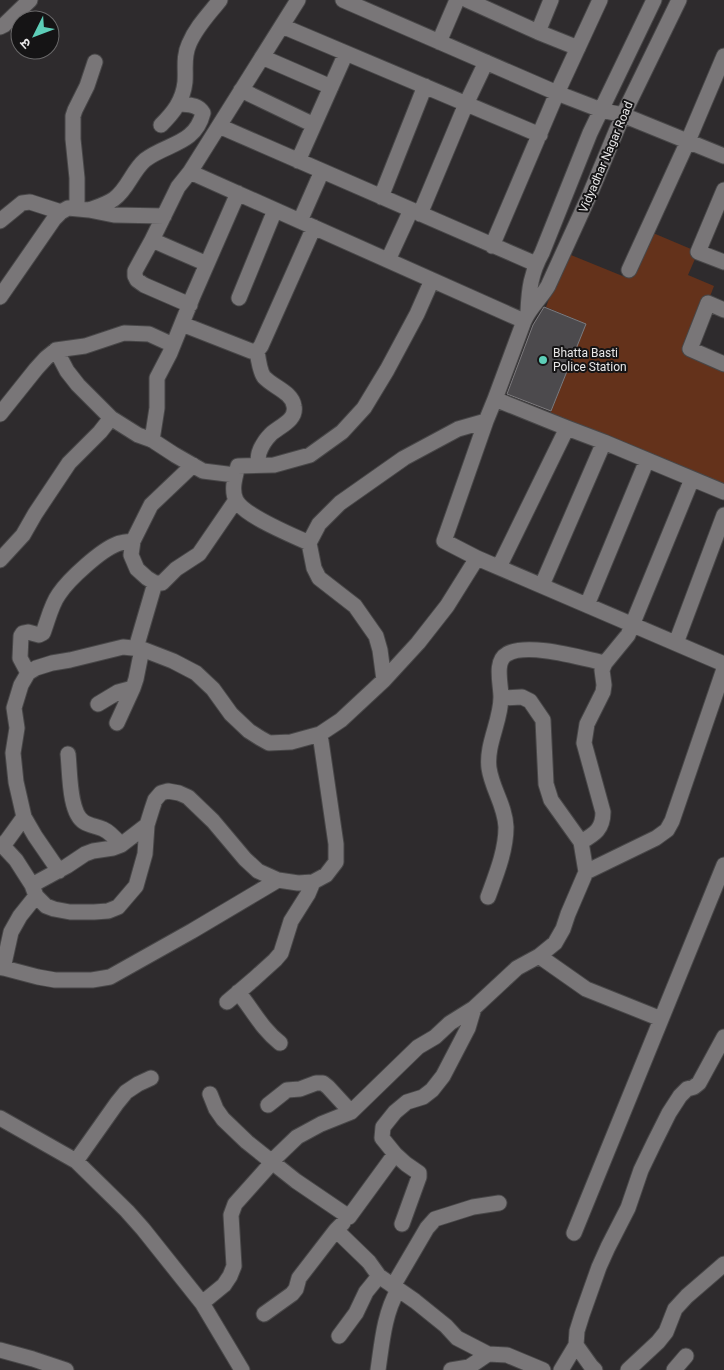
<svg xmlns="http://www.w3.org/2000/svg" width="724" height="1370" font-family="Roboto,'Noto Sans Devanagari',sans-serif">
<rect width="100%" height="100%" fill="#2e2b2d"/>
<path fill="#64321b" d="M646 230 698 252 688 275 714 286 689 351 724 367V488L549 417 586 324 546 307 566 253 625 277Z"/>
<path fill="#4c4a4d" stroke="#7d7b7e" d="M544 307 586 324 551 411 507 394 533 325Z"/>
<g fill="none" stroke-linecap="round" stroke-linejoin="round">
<g stroke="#484748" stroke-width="17">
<path id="minor" d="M343 0 557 93 601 110 623 115 724 156
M467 0 538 32 578 48
M679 0 623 115 590 194 548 286C541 298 530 307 524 321L495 399 486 421 444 541 477 558 724 664
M282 26 540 135
M0 27 4 25 30 0
M538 32 551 0
M439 42 457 0
M262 57 331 87
M241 90 314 125
M161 125C173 113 183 101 185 82 186 69 183 57 189 44 196 27 209 14 220 0
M219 126 536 264
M298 161 346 53
M190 172 524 321
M724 190 698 252 724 262
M381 197 425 86
M77 208V178L73 139V116L75 110 87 86 95 62
M89 210C97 207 107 204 114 199 128 189 132 171 145 160 167 143 195 145 203 113 198 104 188 105 179 104
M420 214 466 104 486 62
M0 221 22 203 30 202 61 212
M300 221 322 171
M152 240 135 271V276L137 280 144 285 190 305
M492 246 557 93 600 0
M388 260 411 210
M207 264 152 240 178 187 190 172 298 0
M629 270 688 141 724 56
M432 280 417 314 387 370 364 408 342 432 310 455 274 465 238 466C235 477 231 490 236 500 244 516 292 535 309 543L319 524 340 503 404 458 458 429 486 421
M0 297 54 219 61 212 68 208 89 210 114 215 164 216
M239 298 275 210
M724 310 708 303 690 349 724 364
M528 311C529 289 531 273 542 253L590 133 654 0
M182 324 251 351H257L261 346 314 227
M56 350 67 371 78 385 111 418 138 435 152 440 175 455 203 471 235 475
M257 351C258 358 260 372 264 377 273 387 292 392 294 406 297 420 280 426 271 434 266 439 261 447 259 453 258 457 258 461 258 465
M495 399 567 428 604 442 724 492
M0 414 36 369 46 358 56 350 85 346 124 333 149 334 173 345
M152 440 157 408V378L170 353 193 296 238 193
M193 465 151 505 133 541 131 555 137 569 147 578 155 583H162L176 569 199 554 236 500
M309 543 314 568 319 578 355 606 376 636 380 650 384 680
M0 560 23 535 35 514 69 463 100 432 111 418
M499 567 567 428
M542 585 604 442
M587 605 647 460
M676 643 724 515
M136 648 155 583
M28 673 20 658 21 636 23 633 28 632 39 635 43 633C48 620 51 605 59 594 69 579 101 550 117 544 122 542 128 542 133 541
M501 698 522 697 530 701 543 720 546 784 551 800 581 842 586 872 568 914 563 929 555 943 539 956 586 989 661 1019
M98 704 118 692 133 688 136 679 142 649
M117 723 133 688
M68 754C70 772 69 813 84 822 90 826 97 826 103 829 110 832 116 839 121 845
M581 842C595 834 603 829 603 812L584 743 587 724 603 692 604 685 602 670 605 663 628 635 692 479
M0 844 3 846 16 860 32 885 36 896 46 906 54 909 70 912H94L108 911 118 907 136 886 145 854 147 825 152 809 155 800 161 793 168 791 179 793 188 797 213 821 245 859 258 871 278 880 298 883 313 882 326 875 336 862V844L320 734
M3 846 24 817
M59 871 35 836 24 817 16 782 13 753 17 728 14 708 21 685 28 673 36 668 52 663 70 660 123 647 142 649 173 661 196 673 213 689 231 714 249 731 260 738 269 743 291 742 320 734 341 720 384 680 418 643 447 606 477 558
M586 872 656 838 667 830 672 821 724 669
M32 885 67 866 85 854 93 851 113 848 121 845 147 825
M488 897C496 875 506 851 506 827 505 805 492 789 489 768 486 744 501 721 501 697 501 684 494 661 507 654 528 642 581 658 605 663
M0 967 38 977 55 980H92L110 977 192 931 278 880
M3 968 11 932 20 916 36 896
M238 992C253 1010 261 1028 280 1043
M227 1002 254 979 275 960 281 953 291 921 308 894 313 882
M210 1094 216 1109 223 1119 247 1142 296 1181 349 1217 395 1154
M268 1105 287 1090 300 1089 316 1083H323L328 1087 351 1112
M0 1118 76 1161 127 1211 143 1229 202 1303 242 1370
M76 1161 117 1103 126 1092 138 1084 151 1078
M343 1223 336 1230 369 1262 379 1276
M402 1224 419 1177V1173L406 1164 395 1154 382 1138 383 1127 395 1112 407 1102 423 1097 432 1090 443 1076 468 1028 474 1008
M574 1233 724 865
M393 1286 427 1228 435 1219 473 1207 499 1203
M202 1303 224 1285 230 1276 234 1266 231 1215 235 1204 268 1167 271 1162 297 1137 321 1124 351 1112 418 1047 435 1037 450 1023 474 1008 517 968 539 956
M264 1314 292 1294 296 1289 299 1278 336 1230
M339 1336 356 1313 366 1292 379 1276 415 1301 446 1326 457 1338 488 1354 507 1355 543 1370
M576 1345 591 1366 595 1370
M0 1350 33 1359 66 1370
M378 1370C382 1343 384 1314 398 1290
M451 1370 469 1367 488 1354
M561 1370 576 1345 577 1331 582 1315 599 1267 608 1247 628 1208 641 1170 654 1143 669 1113 680 1096 687 1089 694 1087 699 1083 724 1037
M628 1370 658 1342 666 1332 675 1309 687 1296 724 1264
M674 1370 686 1356"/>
</g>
<use href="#minor" stroke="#797678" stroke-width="15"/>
</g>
<circle fill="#5dceb8" stroke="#151415" stroke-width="2" cx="543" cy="360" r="5"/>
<g text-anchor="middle" stroke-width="4" stroke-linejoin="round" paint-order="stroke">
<g font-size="12" fill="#e8e7e8" stroke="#151415">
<text transform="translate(606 157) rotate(-67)" y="4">Vidyadhar Nagar Road</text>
</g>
<g font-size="12" fill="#e8e7e8" stroke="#151415" text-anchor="start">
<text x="553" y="357">Bhatta Basti<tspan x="553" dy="14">Police Station</tspan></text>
</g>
</g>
<g transform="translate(35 35) rotate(228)"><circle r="24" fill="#151415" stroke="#696869"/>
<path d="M0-4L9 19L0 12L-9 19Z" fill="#5dceb8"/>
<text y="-8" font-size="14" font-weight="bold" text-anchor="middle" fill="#e8e7e8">उ</text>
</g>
</svg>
